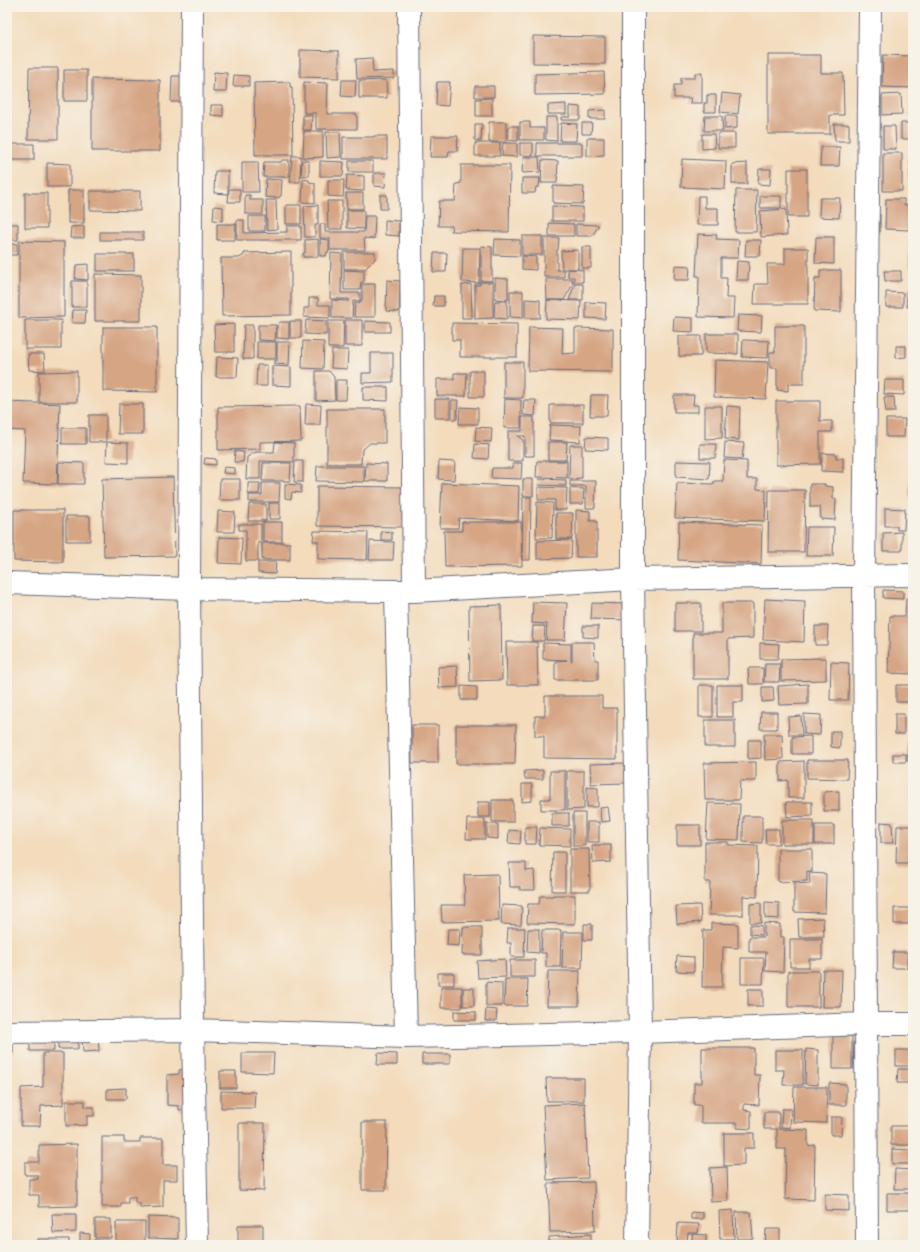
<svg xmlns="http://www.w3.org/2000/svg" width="920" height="1252" font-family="Caveat,sans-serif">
<rect width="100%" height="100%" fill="#f7f3e8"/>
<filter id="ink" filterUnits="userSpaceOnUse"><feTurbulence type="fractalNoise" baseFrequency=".025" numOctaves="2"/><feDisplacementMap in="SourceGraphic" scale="8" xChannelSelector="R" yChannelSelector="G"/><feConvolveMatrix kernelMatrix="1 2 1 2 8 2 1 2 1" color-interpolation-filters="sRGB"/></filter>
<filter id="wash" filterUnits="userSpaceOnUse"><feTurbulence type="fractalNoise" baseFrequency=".012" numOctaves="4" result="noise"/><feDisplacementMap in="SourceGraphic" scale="16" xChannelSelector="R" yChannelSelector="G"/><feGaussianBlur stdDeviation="0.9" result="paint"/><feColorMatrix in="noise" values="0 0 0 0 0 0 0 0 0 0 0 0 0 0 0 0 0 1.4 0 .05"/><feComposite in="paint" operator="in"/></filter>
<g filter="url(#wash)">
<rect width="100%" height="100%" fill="#f3dbbc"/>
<g id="blocks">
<path fill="#d6a584" d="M533 36 605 37V64L533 63Z
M300 50 339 51V78L300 77Z
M768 55H821V73H843L844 115H830V134H768Z
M883 55 913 56V88L882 87Z
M372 58 373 72 394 71V78L357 79 356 59Z
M29 68H58V139H28Z
M64 70H87V101H64Z
M214 72 227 73 226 92H213Z
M604 72 605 94 535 95V74Z
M695 73H702V103H690L691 98H674V85H681V78H695Z
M234 75 249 76V86H233Z
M172 76H186L184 102H171Z
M92 79 160 80V151H92Z
M342 80H356L355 97 341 96Z
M386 80 387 98H359V81Z
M290 82V87H292L293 155H255L254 83Z
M304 82 328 83 327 114H357V129H316V113H304Z
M437 82H450L448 106 436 105Z
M475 86H494V97H475Z
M910 91H913V118L909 117Z
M722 93 740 95 738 114 720 112Z
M901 94 902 114 882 115V95Z
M707 95H716V112H704V103H707Z
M492 98V116H476V99Z
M566 104V114H548V105Z
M211 105H223V116L211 115Z
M570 106 580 107V120H561V117H570Z
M605 110V119H589V111Z
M303 115H312L311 130H303Z
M705 116H722L723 131H704Z
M725 116H737V128L725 129Z
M546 117H557V141L546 140Z
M489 122H506V142H489Z
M520 122H530V128H544V140H520Z
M561 123 577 124 576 141H560Z
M582 123H592L591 134H582Z
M901 123H910V139H901Z
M475 124H482L481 141H475Z
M834 124H849V141H835Z
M509 126H518V141L508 140Z
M883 126H895L896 149H883Z
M304 131H323V157L303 158Z
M326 132H340L341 157 327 158Z
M718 133H735V148H718Z
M702 134H714L715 148 702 149Z
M374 136H387V159H343V137H374Z
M431 136H458L457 151H449L448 157H430Z
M587 138H604V155L587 156Z
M475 143H500V156H475Z
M503 143H517V157L502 156Z
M520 143H533V156L520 155Z
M537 143H582V156H537Z
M7 144H34V160H7Z
M821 147H840L839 166H820Z
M910 149H913V165H910Z
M883 153H902V191H883Z
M292 156H301L300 182H290Z
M523 157H539L540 172 522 173Z
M682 159 726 161 725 189 681 187Z
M282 160H289V177H263L264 162H281Z
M302 160 309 161V176H301Z
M542 160 558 161 557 183H541Z
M320 161 344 162 343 176H320Z
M349 161H373V172H349Z
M242 162H258L259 192H242Z
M47 163 70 164V187H47Z
M747 163V184H732V164Z
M461 165H510L509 232 451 231 452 226H438L439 201H455L456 184 461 183Z
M759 169H771L770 185 758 184Z
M788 169H807V217H788Z
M910 170H913V202H909Z
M215 171H228V194L214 193Z
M374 173H386L385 187 374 186Z
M347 175 364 176V191L346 190Z
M522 178H540L539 187H536L535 193H522Z
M266 179 282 180 281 196 278 198 265 197Z
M303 179 309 180V182L315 183V203L302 202Z
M328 180H344L343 197 328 196Z
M553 186 584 187 583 204 553 203Z
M229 189H240V202H228Z
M68 190H84V223H68Z
M736 190H757L756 232H735Z
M90 191H140V211L90 210Z
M25 193H47V228H25Z
M346 193H363V209H347Z
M245 195H250V200H263V214H245Z
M380 195H387V209H380Z
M698 196H705V208H718V225H697Z
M760 196H781V208H760Z
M820 198H840L839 218 819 217Z
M886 199H904V205H910L909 230 885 229Z
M266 200H276L277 229 267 230Z
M327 201H342V229H328Z
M286 205H301V224H286Z
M318 205V225H315V237H305L304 206Z
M214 206 223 207V221L213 220Z
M552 206 583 207V221H552Z
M786 209 787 235 761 237 760 211Z
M347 210H364V229L347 228Z
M871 214H880V232L871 231Z
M249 216H265V231H249Z
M365 216H375L374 239 364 238 365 250H330V238H320V224H325V232H364Z
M237 220H244V233L287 232V226H301V240H237Z
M385 220 399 221V236L385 235Z
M549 223 574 224V236H549Z
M7 224H18V240H7Z
M217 224H236L235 240H217Z
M576 224 599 225 592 236H576Z
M84 226V238H70L71 227Z
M910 231H913V269L909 268Z
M100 232H143V240H100Z
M698 234 717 235 716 239 739 240 738 258H721V278H727L726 298H734L733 318 698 317 699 276H696Z
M522 236H542V255H522Z
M816 237H834V264L815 263Z
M544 238H559L558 250H557V270H564V277H544Z
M318 239V257H303V253H305V240Z
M320 239 329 240V252H327L326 256H320Z
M495 239 520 240V256L494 255Z
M746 240H761L760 256H745Z
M19 241 64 242V317L19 318Z
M7 244H17V255H7Z
M481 246 492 247V281H481Z
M582 247H591V268H582Z
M463 248H480L479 283 462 282Z
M785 248H808V304H754L755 284H768L767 264H785Z
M578 250V269H562L561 251Z
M291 252V315L222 316 221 258H239L244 255V253Z
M344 252H375V259L365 269H344Z
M331 253 342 254 341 293H360V301H353L352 318H332V300L349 301V299H330Z
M434 253H447L446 272H433Z
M97 254H134V271H97Z
M522 256 536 257V270L522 269Z
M737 261 749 262 748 280H736Z
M88 264V280L75 279 76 265Z
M675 265 690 266 689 280H674Z
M568 269 583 270V282H574V277H568Z
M344 270 364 271V282H361L360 290H344Z
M820 270H841V312L814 311 815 278H820Z
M884 271H901V281H885Z
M95 274 141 275V321H95Z
M495 278 508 279V300L495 299Z
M546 279H572L573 284 564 300H547Z
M387 280 400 281 399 312 386 311Z
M72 281H87V307H72Z
M480 282H493V318L475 319V285H480Z
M362 284H375V317H354L355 303H359L362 300Z
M471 284 472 318H462V285Z
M575 284H583V300H569Z
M907 289H913V307H907Z
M510 291H523V318L510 317Z
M886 292 903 293V307H886Z
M434 296H444V306H433Z
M309 298H318V305H330V318L304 317V308H309Z
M525 299 540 300V318H525Z
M547 300 581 301 580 320 546 319Z
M495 301H507V319L494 318Z
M586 302 606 303 605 319 586 318Z
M73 310H86L85 323H72Z
M738 315 762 316 761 332 737 331Z
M674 317 693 318V332L673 331Z
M25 320H61V349H25Z
M306 320 326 321V335L305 334Z
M345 320H362V346H345Z
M290 321H301V338H290Z
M328 321H344L343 348H328Z
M365 321 390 322V332H365Z
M912 321H913V355H911Z
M280 322H289V339L277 338V326Z
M452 323 517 324V357H460V340H452Z
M234 324V352H215L214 325Z
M244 325H253V359H243Z
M258 325H276L275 341 258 340Z
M775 326H804V384H788V391L777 390V368H770V352H775Z
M103 327H157V392L103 391Z
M529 327 563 328 562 354 575 353V328L613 329V372L528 371Z
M706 334H738V354L706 353Z
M679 336H701V356H679Z
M743 340 769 341 768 358 742 357Z
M303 341 324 342 323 369 302 368Z
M257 342H276V359H257Z
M277 342H290L289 365 274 364V361H277Z
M896 346H906V357L896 358Z
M332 350H348L347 369 331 368Z
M371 353H393V382L362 383V373H371Z
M28 354H44L45 371 29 370Z
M217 357 238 358 237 377H216Z
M715 360 768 362 766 399 714 397Z
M504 362H523V398H504Z
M257 365H267V386H256Z
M272 366 291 367V386L272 385Z
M77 371V402H39V372Z
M316 371H329L334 377 335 400 316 401Z
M470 371H484V397H470Z
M454 373H467L466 396H437V379H454Z
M336 380H347L346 400H336Z
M885 380H904V395L884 394Z
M363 387H388V401L363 400Z
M591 395H608L607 416H590Z
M674 395H694L693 405H698V412H674Z
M884 397H894L895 412H886Z
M435 399H450V418H435Z
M505 399 521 400V428H504Z
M452 400H458L457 419H452Z
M524 400H536L535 416 523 415Z
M776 401H820V421H832V432H820V464L776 465Z
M7 402 60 404 57 484 23 483 25 431 7 430Z
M119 404H143V434H118Z
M306 404 321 405 320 425H305Z
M550 405H583V423H550Z
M300 406 301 441 260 442V449L218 450V407Z
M705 406H722V438L705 439Z
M727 406 740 407 739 440 725 439Z
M460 407 478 408V424H459Z
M327 409H385V443H370L362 450 361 464H327Z
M89 415H106V442H89Z
M522 417H534V456H525V436H517L523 440V461H508V431H522Z
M886 419H905L904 437H886Z
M550 425 581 426 580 442 549 440Z
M476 427 492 428 491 442 475 441Z
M62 428H86V444H62Z
M586 437 608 438V450L585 449Z
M107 442 128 443V463L106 462Z
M275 442 294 443V462L260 461V479H246L247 457 256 452H274Z
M548 442H567L566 460H548Z
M725 442 744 443 742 459 724 458Z
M475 444 489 445 488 459 474 458Z
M700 444H716L715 458H700Z
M570 445H582V478L569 479Z
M235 451 244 452 243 462H234Z
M822 453 836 454V458H843V472L821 471Z
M205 458 216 459V465L204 464Z
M724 460 747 461V479H757V489L766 490 765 521 675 518 677 483 714 484V481H723Z
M295 461H303V482H294Z
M439 461 455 462 454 480 438 479Z
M537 461H567V478L536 477Z
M676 461 710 462 709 479 676 477Z
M59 462 84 463V484H58Z
M263 463H291L290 481H262Z
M366 463 387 464V481H365Z
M513 463H522L521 479 491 478 492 468H513Z
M317 466H364V482L316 481Z
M224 467 235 468V474L223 473Z
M910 476H913V496H909Z
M173 477 175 556 104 557 102 479Z
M220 479H240V500H219Z
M523 479H533V496H523Z
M539 479 566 480V486L538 485Z
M570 481H596L595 508H586V486H570Z
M248 483H260L259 494H248Z
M262 483H280L279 502H249V495H262Z
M442 483 519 486 518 521 459 518 458 528H440Z
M285 484 301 485V493L292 492 291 499 285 498Z
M810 484H825V486L833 487V499H836L835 520 821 519 820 507H810Z
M317 486 405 487V527L317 526Z
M538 487 567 488 566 510H555V500H538Z
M570 488 584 489 583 504H570Z
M769 490H805L804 552H768Z
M523 497H531L530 560H522Z
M537 502 553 503 552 538H536Z
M269 503H280V519H269Z
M249 504H266V521H248Z
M885 508 905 509 904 530H897V526H885Z
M14 510H63V562L14 561Z
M576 510 590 511V521H597V557H576Z
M218 511 235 512 234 532H217Z
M556 513H573L572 539H556Z
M66 516H90V541H66Z
M263 522H282V542H263Z
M462 522H521L522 566 445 567 444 531H462Z
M679 522 762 525 761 564 678 560Z
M239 524H261V542H258V561H246V530H239Z
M807 527H834L833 556H806Z
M314 531 368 532 367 560 318 559V541H313Z
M381 531 392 532V540H381Z
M902 532V551H883V533Z
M219 537 242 538 241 564 218 563Z
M572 540 571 558 537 559V541Z
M370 541 394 542 393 560H369Z
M262 543H290V560H262Z
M258 562H276L275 574 258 573Z
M883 590 903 591V599L883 598Z
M906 598H913V674L888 673 890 616H905Z
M765 599 805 601 804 642 763 640Z
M533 602 567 603 565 640H546L547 624 532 623Z
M592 603 628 604V620L591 619Z
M675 603H701V631H675Z
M722 603H753V638L728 639V679H693V633H722Z
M501 605 502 680 470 681 469 606Z
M533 626H545L544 641H532Z
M583 626H598V638L583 637Z
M815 626H828L827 645H815Z
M506 642H537L538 685H507Z
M572 642H594L595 660H598V680H555V661L567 660 543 659V643L571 644V661H572Z
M760 643 779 644 778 659H760Z
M826 658V680L781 681V659Z
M831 662 849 663 848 700H830Z
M765 664H780L779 682H764Z
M457 666 458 687 439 688 438 667Z
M748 668H763V684H749Z
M808 684V704L779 705 778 686Z
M699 685H713V717H699Z
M717 685H743V702H733V717H717Z
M896 685H913V702H896Z
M461 686 477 687V700H461Z
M762 687H773L774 701 762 702Z
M545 696H602V708H617V759L544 758V736H535V716H545Z
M761 712H777V729H760Z
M804 714 821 715 820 735 804 734Z
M895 714H904V734H895Z
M801 716 802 735H789L788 717Z
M705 720H735V747H705Z
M412 725H438V763H412Z
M456 725H516L515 764H456Z
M831 731H840V748L831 747Z
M764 734H782L783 759 765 760Z
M811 736V754H792V737Z
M748 740H761V758L748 759Z
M908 742H913V761H907Z
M893 754H906V762H893Z
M807 760H848L847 779 807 778Z
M804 761V798H788V780L780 781V762Z
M756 762V781H740L739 800H705L704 763Z
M626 763 627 783 591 784 590 764Z
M543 770V779H525L524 771Z
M550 771H565V810H541V799H550Z
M567 771H584V809L567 810Z
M522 784H532V801L522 802Z
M587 787 598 788V807H587Z
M839 791V811H824V792Z
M492 800H513V822H492Z
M478 802H490V817H478Z
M786 802H812V816L787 817Z
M708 803 740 804 739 840 706 839Z
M608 807 610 821 601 822 600 808Z
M552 813H569V826H552Z
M573 813H585V846H573Z
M743 816H762V843L743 842Z
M467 819H485V839H466Z
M782 820H814V844H782Z
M587 822H599V842H587Z
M881 822 892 823 893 843H881Z
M487 824H498V839L487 838Z
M677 825H700V845H677Z
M815 825H834V844H815Z
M897 826H913V863H896Z
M525 827H537L536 844H525Z
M540 828 570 829V846L539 845Z
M765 829H779V844H766Z
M509 830 521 831 520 844 508 843Z
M705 842H728V845L758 846 757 897 743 896V915H709L710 882H705Z
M592 845H611V862L593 863Z
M570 849H589L590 891H570Z
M778 849H812V872L807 871V881L778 882Z
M553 852H565V891H552Z
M509 863H526V871L534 870 535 890H520V887H510Z
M809 873 826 874 825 913 794 912V883L810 884Z
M498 874 499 921 442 922 441 905H465L464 875Z
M553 895H575V924L527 923 528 904H539L540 896H553Z
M765 902 779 903V919L765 918Z
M761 903V923H750V904Z
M502 905 522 906 521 925 501 924Z
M700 905 701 922 677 924 676 906Z
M894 908H913V924H894Z
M823 918 824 937H799L798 919Z
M711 923 738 924V948L723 947 722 987H702L703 930H711Z
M764 923 780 924V937H784L783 972 765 971 766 952H749V937H764Z
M584 924H592V940H584Z
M750 925 762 926V935L750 934Z
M463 927H482V955H462Z
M508 928H525L524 957H511V943H507Z
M448 929H460L459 946 447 945Z
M528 929H539V953L527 952Z
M542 930H561L560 967H546V953H541Z
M563 932H583L582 968H562Z
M790 939H822V959H809V967H790Z
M893 952H907V968H892Z
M677 956 694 957V972L676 971Z
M741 958H764L763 984H741Z
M505 959 506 977 478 978 477 961Z
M510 960H535V977H510Z
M823 970H842L841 1007H822Z
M548 971H580L579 1006H547Z
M788 971H819V1007H788Z
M438 973H454V985H438Z
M505 979H528L527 1006H504Z
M486 982 502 983V1006H486Z
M441 987H462V1008H441Z
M463 988H474V1006H463Z
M748 989H763V1006H748Z
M486 1009 497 1010 496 1021H485Z
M454 1011 476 1012V1020H454Z
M98 1035 99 1051 83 1052 82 1036Z
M833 1036H852V1069H833Z
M7 1037H13V1053H7Z
M58 1038H78V1049H58Z
M30 1040H54V1051H30Z
M854 1042H860L859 1069H853Z
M702 1048H754V1075H760L759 1105 744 1104V1110L751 1111V1129L737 1128V1123H701V1105H694V1083H702Z
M806 1049 818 1050V1085L805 1084Z
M775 1050H803V1085H783L784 1070H775Z
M896 1050H913V1066H896Z
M43 1053H63V1105L41 1106 40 1126H21V1088L43 1087Z
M242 1053H274L273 1073 242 1072Z
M378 1053 397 1054V1065H377Z
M422 1054H450V1064H422Z
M189 1069V1110H179V1106L167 1105V1075L179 1074V1070Z
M898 1069H913V1083H897Z
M220 1071H236V1088H220Z
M546 1078H584V1101H547Z
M829 1083 846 1084V1105H829Z
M794 1087H827L826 1123 793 1122Z
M126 1088V1099H107V1089Z
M221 1091 255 1092 254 1108H221Z
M66 1101H85V1107H94V1116H87V1125L66 1126Z
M585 1103 588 1178 547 1180 543 1105Z
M782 1109H791L790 1128 781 1127Z
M764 1112H779V1129L808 1130V1146L815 1145 814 1200 785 1199 786 1149H777V1129H764Z
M831 1117H842L841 1135H831Z
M362 1122H387L386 1190H362Z
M239 1123H265L264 1191 239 1190Z
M891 1126H911V1145H891Z
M724 1133H754V1148H744V1165L724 1166Z
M102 1137H124V1142H140V1138H163V1165H177V1180H163V1207L140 1208V1203H135V1197H128V1203H121V1207H102Z
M77 1144V1206L39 1207V1195H29V1179H38V1175H25V1162H39V1145Z
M892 1149 913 1150V1164H892Z
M727 1167 728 1201 711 1202 710 1168Z
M895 1169 913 1170V1189H894Z
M594 1182 595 1231 550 1232 548 1183Z
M887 1193H910V1210H887Z
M825 1194 849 1195V1211L825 1210Z
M733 1210 734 1239H720L719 1211Z
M691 1212 703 1213V1219H691Z
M736 1212H751L753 1239H737Z
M52 1214H76V1232L53 1233Z
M148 1217 178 1218V1239L148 1238Z
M95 1219H111V1238H95Z
M116 1222H145V1245H116Z
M678 1223 699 1224 698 1233H688L687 1243 677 1242Z
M238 1225H263V1245H238Z
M766 1229H780V1245H765Z
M80 1233 90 1234V1245H80Z
M591 1234V1245H549V1237Z
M692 1234 706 1235V1245H692Z
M38 1239H69V1245H38Z
M94 1240 112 1241V1245H94Z
M722 1243H739V1245H722Z"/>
</g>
</g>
<g filter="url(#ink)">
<use href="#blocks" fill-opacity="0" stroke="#676b7f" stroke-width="1"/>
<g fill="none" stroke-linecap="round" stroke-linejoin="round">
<g stroke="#676b7f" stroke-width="24">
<path id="minor" d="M192 7 189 589 193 1030 197 1245
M633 7V579L640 1032 637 1245
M7 583 189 589 396 591
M414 591 633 579 913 575
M7 1032 193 1030 406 1037 640 1032 866 1024H913
M406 1037 396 591H414L409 7
M867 1245 864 576 870 7"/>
</g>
<use href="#minor" stroke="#fff" stroke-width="22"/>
</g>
</g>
<rect width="920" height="1252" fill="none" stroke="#f7f3e8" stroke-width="24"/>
</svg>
